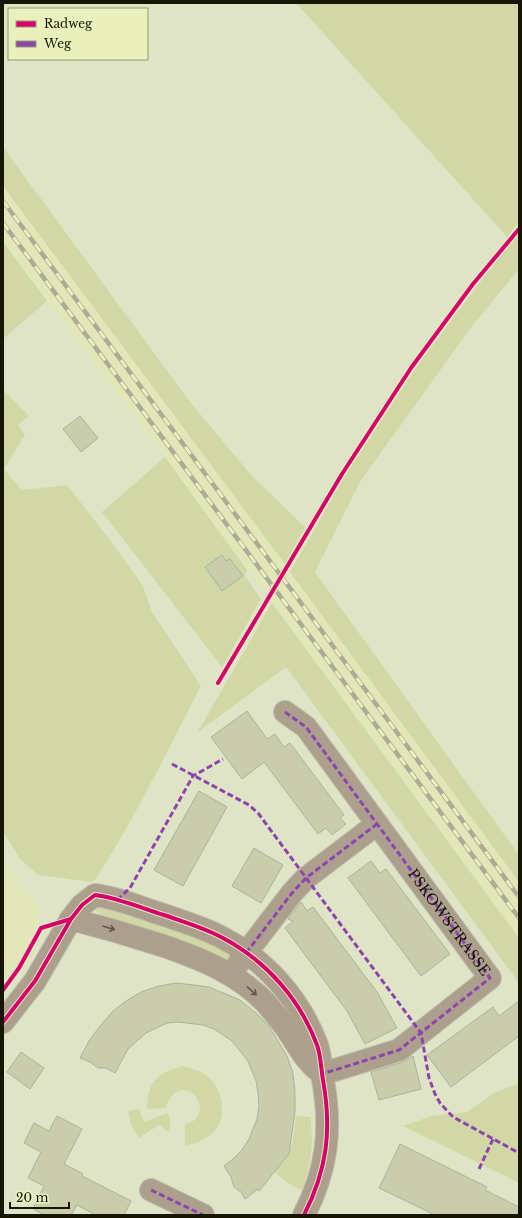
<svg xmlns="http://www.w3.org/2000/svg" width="522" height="1218" font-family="'Libre Baskerville',serif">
<rect width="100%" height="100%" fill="#e0e4c7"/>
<path fill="#e1e7b9" d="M3 186 285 564 519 882V938L165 457 3 242Z
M3 861 12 874 36 901 39 911 38 923 31 940 3 983Z"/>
<path fill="#d2d8a5" d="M296 3H519V222L507 237Z
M3 147 190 402 252 476 305 527 285 564 3 186Z
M519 233V269L469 330 360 482 315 572 519 855V882L290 572 345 476 415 369 477 286Z
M3 242 47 301 3 339Z
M3 389 29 416 18 425 25 435 4 469 22 490 67 485 107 536 143 586 152 612 201 686C167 752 135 818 95 880L92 882 38 875 21 860 3 832Z
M165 457 247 570 245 576 261 599 222 667 102 512Z
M272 603 519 938V983L286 667 197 733Z
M97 904 195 932 230 954 229 959 225 963 105 920 97 912 95 908Z
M183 1066C191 1068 199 1070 206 1075 223 1088 229 1117 213 1133 205 1140 196 1143 185 1146V1124C189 1123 193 1122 196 1118 203 1111 200 1098 192 1093 180 1085 168 1096 166 1108L147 1109C147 1082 157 1073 183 1066Z
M519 1083V1183L403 1126 432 1116 467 1112 494 1093Z
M139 1109 144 1122 167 1113C172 1121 171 1124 168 1132L159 1125 139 1138 131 1125 128 1111Z
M296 1116 311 1117C311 1125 312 1134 312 1143 311 1159 307 1174 302 1190 291 1186 283 1180 275 1172L286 1159 285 1157 292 1145Z"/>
<path fill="#c9cdab" stroke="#aeb19a" d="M80 416 98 438 81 452 63 429Z
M222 555 226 561 230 559 243 576 222 591 205 567Z
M247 711 267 739 275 734 284 747 290 743 344 815 340 818 346 824 332 835 326 828 318 834 264 762 242 779 211 737Z
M199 791 227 807 183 886 154 870Z
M254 848 283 865 261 903 232 886Z
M371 861 380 873 386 869 450 954 421 976 348 878Z
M301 902 307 911 313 907 377 992 397 1028 365 1044 347 1011 285 928 293 921 288 919Z
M176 983 194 985 209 987 240 1000 256 1013 268 1025 278 1041 287 1056 293 1073 295 1092V1111L289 1154 259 1191 258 1189 245 1199 241 1192 234 1187 231 1177 224 1166 233 1159 242 1150 249 1139 257 1119 259 1106 258 1093 256 1081 248 1061 232 1041 214 1029 203 1025 178 1022 167 1023 146 1033 128 1049 115 1073 106 1068H98L90 1062 80 1058 89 1041 100 1026 113 1011 126 1001 141 992 159 986Z
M519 1001V1036L451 1087 427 1055 493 1007 499 1016Z
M21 1052 44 1068 30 1089 7 1072Z
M413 1056 421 1089 379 1100 371 1072 403 1062Z
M57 1116 82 1129 64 1164 83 1174 82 1176 131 1201 124 1215H96L77 1205 71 1215H44L33 1209 44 1186 28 1178 41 1152 24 1143 34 1123 49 1131Z
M400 1144 487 1187 485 1190 519 1207V1215H435L379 1188Z"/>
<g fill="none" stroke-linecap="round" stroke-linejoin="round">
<g stroke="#bec1aa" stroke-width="24">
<g id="minor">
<path id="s1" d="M285 712 306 727 490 978 399 1050 322 1074"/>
<path d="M71 919C102 927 133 936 164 946 201 959 237 973 266 1003 274 1013 283 1023 290 1034 301 1051 305 1060 322 1074"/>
<path d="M238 964 246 953 292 893 306 878 377 824"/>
<path d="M3 1022 35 981 71 919 82 905 95 895C119 898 141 908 164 915 184 922 205 928 223 938 266 961 300 999 317 1045 321 1056 321 1069 323 1080 332 1130 327 1170 304 1215"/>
<path d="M151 1190 203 1215"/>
</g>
</g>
<use href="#minor" stroke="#ad9f8e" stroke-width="22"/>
<g stroke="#adaa96" stroke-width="4.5">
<path id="rail" d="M3 201 519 897
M3 223 519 918"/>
</g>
<use href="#rail" stroke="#e9f0bb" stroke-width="3" stroke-dasharray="9" stroke-linecap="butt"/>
<path stroke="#8e44ad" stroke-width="3" stroke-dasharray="6 3" stroke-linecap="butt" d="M285 712 306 727 490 978 399 1050 322 1074
M172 764 249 805 258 813 421 1033 429 1078 435 1094 440 1103 453 1117 519 1153
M117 900 130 888 193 776 223 759
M246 953 292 893 306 878 377 824
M479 1169 493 1139
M151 1190 203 1215"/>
<g stroke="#e9f0bb" stroke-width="6">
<path id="cycleway" d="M218 683 342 474 411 368 473 284 519 229
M3 990 19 968 41 928 71 919
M3 1022 35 981 71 919 82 905 95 895C119 898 141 908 164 915 184 922 205 928 223 938 266 961 300 999 317 1045 321 1056 321 1069 323 1080 332 1130 327 1170 304 1215"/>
</g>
<use href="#cycleway" stroke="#d6006c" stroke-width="4"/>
</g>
<defs><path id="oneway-shaft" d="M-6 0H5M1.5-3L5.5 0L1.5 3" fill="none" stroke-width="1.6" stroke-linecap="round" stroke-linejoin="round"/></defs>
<g stroke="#615a49">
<use href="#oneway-shaft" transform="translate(109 928) rotate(16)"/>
<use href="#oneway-shaft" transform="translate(252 991) rotate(41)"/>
</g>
<g text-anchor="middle" stroke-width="3" stroke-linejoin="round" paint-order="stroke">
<g font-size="14" fill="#151604" stroke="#e9f0bb">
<text dy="5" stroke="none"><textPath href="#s1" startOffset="268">PSKOWSTRASSE</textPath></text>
</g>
</g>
<rect width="522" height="1218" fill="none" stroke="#151604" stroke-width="8"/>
<rect x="8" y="8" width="140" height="52" fill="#e9f0bb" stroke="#949972"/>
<rect x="16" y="21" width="20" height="6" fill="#d6006c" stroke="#949972"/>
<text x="44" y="28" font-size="12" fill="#151604">Radweg</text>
<rect x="16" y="41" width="20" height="6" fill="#8e44ad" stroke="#949972"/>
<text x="44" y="48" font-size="12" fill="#151604">Weg</text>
<path d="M10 1202v6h59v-6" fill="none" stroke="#151604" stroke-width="2"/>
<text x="16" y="1202" font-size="12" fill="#151604" stroke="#e9f0bb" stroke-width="3" paint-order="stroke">20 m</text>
</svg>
